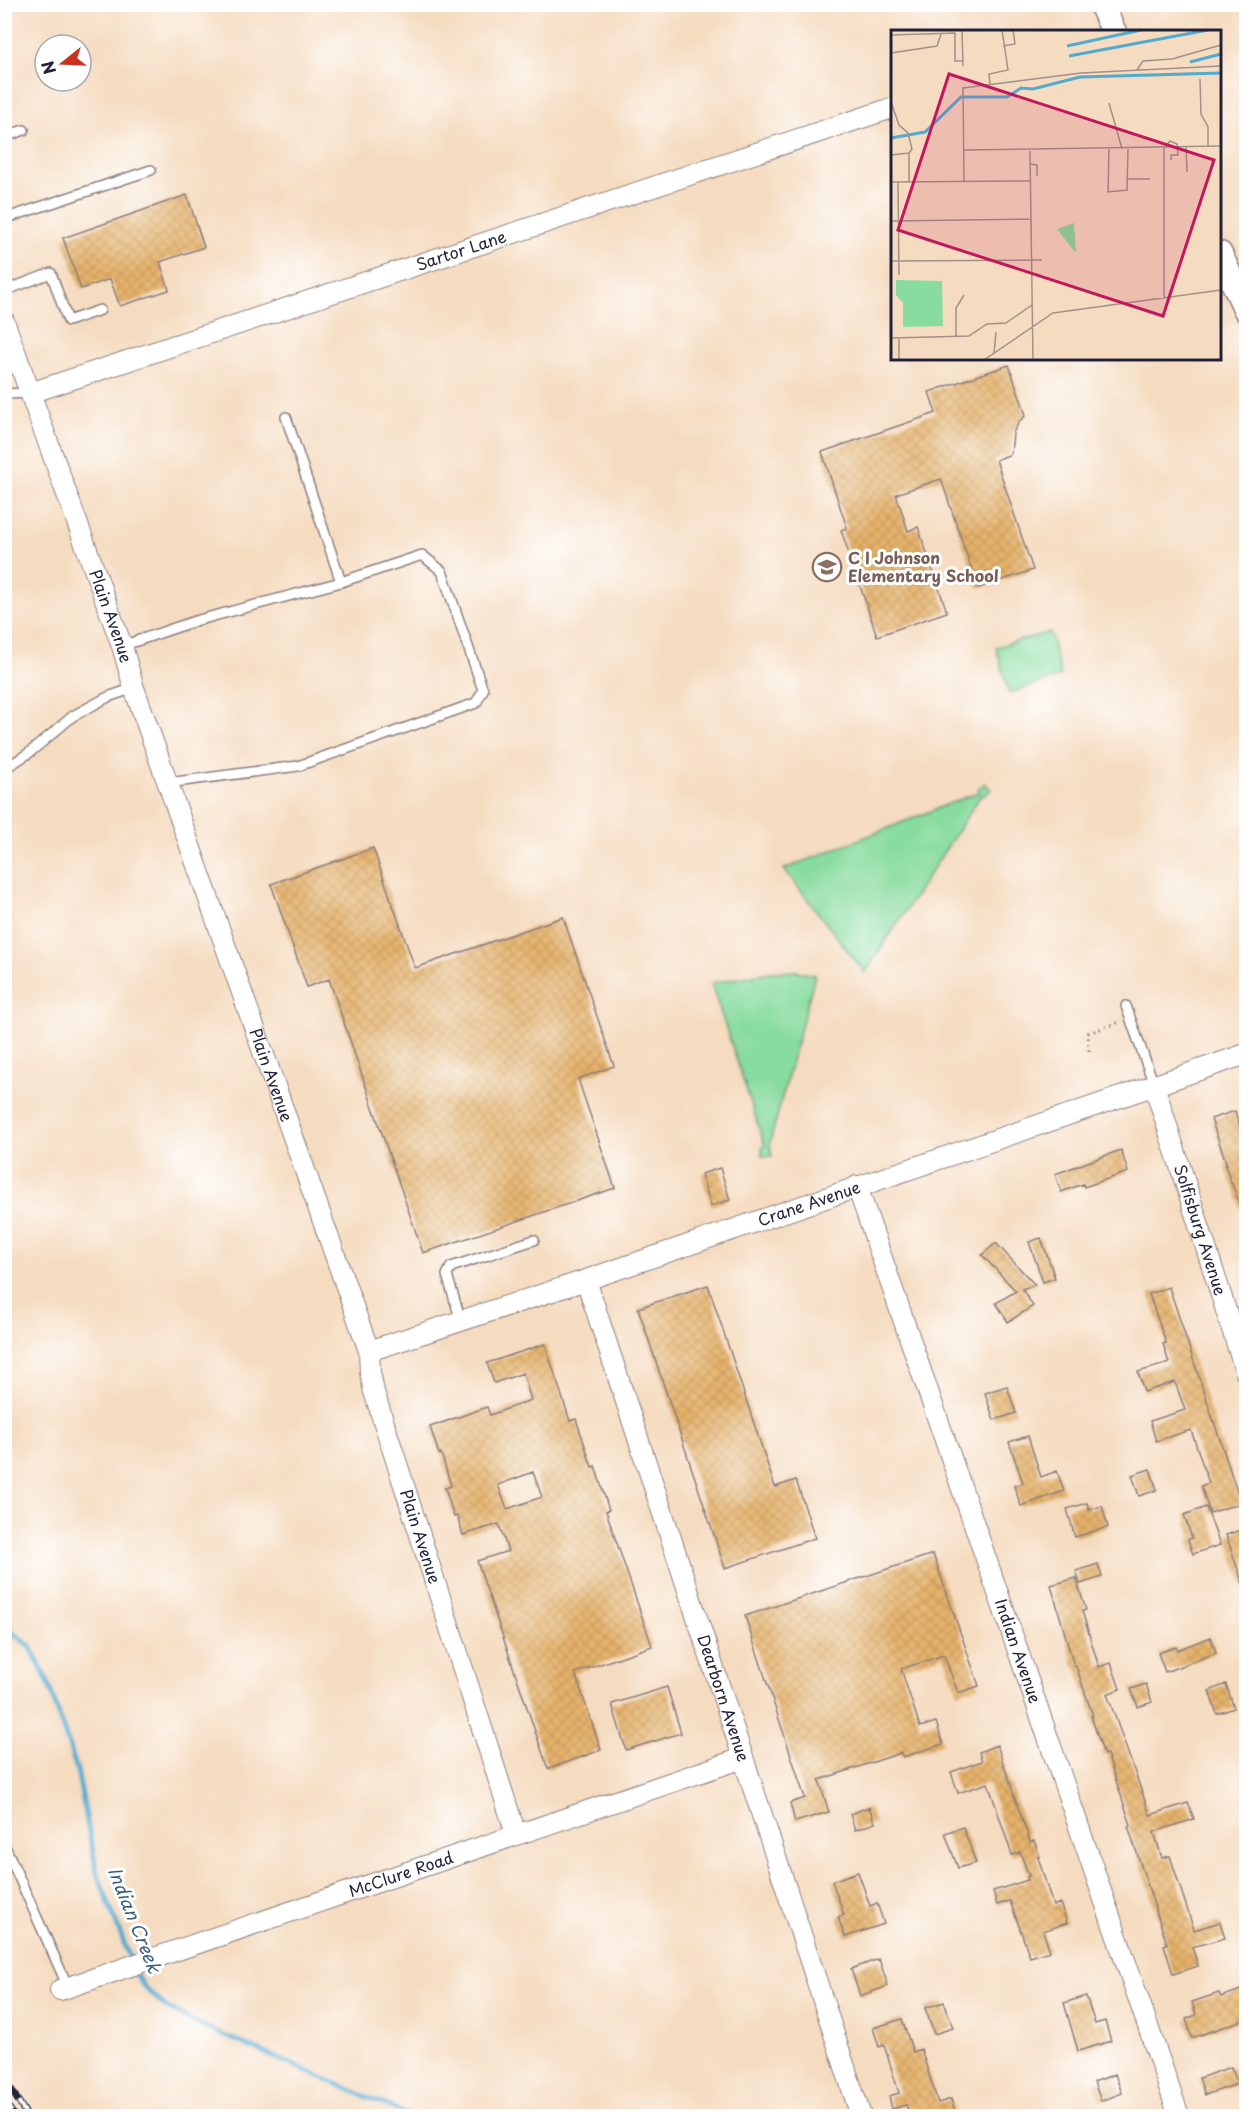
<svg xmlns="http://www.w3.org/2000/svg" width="1251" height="2121" font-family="'Playpen Sans',sans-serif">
<defs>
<pattern id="building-cross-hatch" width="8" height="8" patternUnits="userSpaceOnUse" patternTransform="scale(1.5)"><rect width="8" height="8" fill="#e6b26a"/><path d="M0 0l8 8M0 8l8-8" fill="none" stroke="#c5995d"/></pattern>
</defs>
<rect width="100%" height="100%" fill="#fff"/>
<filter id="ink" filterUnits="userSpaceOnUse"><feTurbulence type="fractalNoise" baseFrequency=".0167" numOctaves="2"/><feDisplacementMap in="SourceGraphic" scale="12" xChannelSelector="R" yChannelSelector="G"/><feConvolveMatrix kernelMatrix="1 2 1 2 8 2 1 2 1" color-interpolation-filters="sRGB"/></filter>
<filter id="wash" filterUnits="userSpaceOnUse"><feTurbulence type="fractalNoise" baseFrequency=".008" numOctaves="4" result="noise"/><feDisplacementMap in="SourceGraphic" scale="24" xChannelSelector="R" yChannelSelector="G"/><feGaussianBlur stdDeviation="1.35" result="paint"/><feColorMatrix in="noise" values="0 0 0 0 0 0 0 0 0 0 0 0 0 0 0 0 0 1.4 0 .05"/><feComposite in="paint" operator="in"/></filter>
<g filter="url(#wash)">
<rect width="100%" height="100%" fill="#f5dbbf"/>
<path fill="#88dc9f" stroke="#557f6d" stroke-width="1.5" d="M1050 632 1061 676 1009 693 996 647Z
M985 783 991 790 983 796 981 795 865 973 784 869 979 792 978 789Z
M797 971 815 975 769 1146 771 1147 772 1156H762V1147L765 1146 711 983 770 972Z"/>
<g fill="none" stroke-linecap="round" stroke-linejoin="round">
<path stroke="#52aacf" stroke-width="5" d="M4 1626 30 1646 48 1682 77 1770 97 1873 131 1961
M134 1969 137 1977 145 1988 166 2007 202 2026 411 2116"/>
</g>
<g id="blocks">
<path fill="url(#building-cross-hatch)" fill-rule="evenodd" d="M187 195 204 247 160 262 169 290 120 306 110 279 81 289 63 238Z
M1009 365 1026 415 1019 422 1013 433 1011 454 996 460 1033 570 978 588 941 479 896 494 908 531 918 527 947 612 877 636 841 530 847 528 822 452 936 413 929 392Z
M373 848 415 968 563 917 614 1066 578 1079 615 1188 423 1253 329 979 307 987 271 884Z
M1235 1111 1246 1146V1151L1242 1152 1246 1165V1217L1244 1218 1232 1183H1231L1225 1165H1227L1211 1119Z
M1121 1150 1128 1172 1084 1187 1083 1184 1061 1192 1055 1174Z
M720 1168 730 1200 711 1206 701 1174Z
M1041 1238 1055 1278 1043 1282 1029 1242Z
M996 1243 1035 1285 1022 1289 1033 1306 1008 1322 996 1303 1016 1291 982 1255Z
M708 1285 775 1487 796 1480 815 1538 725 1568 638 1308Z
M1169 1287 1241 1503 1210 1513 1201 1486 1209 1483 1191 1430 1156 1441 1150 1421 1185 1410 1175 1382 1144 1392 1138 1372 1169 1363 1163 1344 1166 1343 1149 1294Z
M545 1344 570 1421 576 1419 592 1467 595 1466 609 1510 606 1511 652 1646 575 1673 601 1750 548 1769 477 1561 508 1551 499 1524 463 1535 457 1516 454 1517 445 1488 451 1486 441 1453 439 1454 430 1427 487 1407 490 1415 531 1400 523 1373 494 1383 487 1363ZM533 1472 542 1497 507 1509 498 1485Z
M1007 1386 1016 1413 994 1420 985 1393Z
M1028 1436 1041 1477 1057 1471 1064 1491 1021 1506 1014 1486 1023 1483 1009 1442Z
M1150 1469 1157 1490 1139 1496 1132 1475Z
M1087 1503 1089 1510 1102 1506 1108 1527 1075 1537 1067 1509Z
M1206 1507 1220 1545 1193 1554 1188 1540 1192 1538 1184 1515Z
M1246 1528V1587H1244L1226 1535Z
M933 1554 979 1686 958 1693 944 1655 901 1669 920 1727 936 1722 943 1744 903 1757 901 1753 819 1780 829 1812 795 1822 790 1803 805 1798 745 1616Z
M1098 1564 1102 1577 1080 1584 1076 1571Z
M1076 1578 1086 1610 1082 1611 1099 1667 1111 1663 1120 1689 1107 1694 1150 1815 1188 1803 1194 1819 1154 1832 1162 1858 1170 1856 1194 1930 1220 1922 1225 1938 1192 1947 1198 1966 1173 1974 1164 1945 1167 1944 1128 1826 1131 1825 1107 1754 1104 1755 1091 1716H1093L1076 1666H1074L1051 1585Z
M1211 1637 1216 1653 1165 1672 1158 1653 1176 1647 1177 1650Z
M1146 1684 1152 1702 1138 1707 1131 1689Z
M1226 1684 1234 1708 1217 1714 1209 1691Z
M667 1687 681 1733 626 1750 612 1704Z
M997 1745 1030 1842 1034 1841 1040 1857H1038L1053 1906 1060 1903 1067 1923 1043 1931 1050 1951 1030 1957 1010 1901 997 1905 993 1891 1028 1880 1027 1877 1029 1876 1020 1852 1012 1855 988 1783 958 1793 951 1772 982 1761 979 1752Z
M869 1807 875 1823 855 1830 850 1814Z
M963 1827 976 1863 958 1868 945 1833Z
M858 1872 870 1906 877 1903 884 1924 845 1937 838 1917 844 1915 832 1881Z
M879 1959 888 1986 860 1996 851 1969Z
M1246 1988V2019L1192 2038 1186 2019 1196 2015 1192 2002 1219 1993 1221 1997Z
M1086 1996 1095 2024 1105 2021 1111 2041 1078 2051 1064 2003Z
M944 2002 953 2028 934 2034 925 2008Z
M902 2019 913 2052 921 2049 938 2103 951 2099 956 2116H905V2113L909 2112 906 2105 892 2109 889 2096 899 2093 884 2045 879 2047 873 2028Z
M1231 2067 1238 2084 1205 2095 1199 2078Z
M1115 2074 1122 2093 1101 2101 1094 2082Z"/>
</g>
</g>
<g filter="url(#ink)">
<use href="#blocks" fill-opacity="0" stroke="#8c7e7d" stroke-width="1.5"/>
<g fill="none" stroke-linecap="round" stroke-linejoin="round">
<g stroke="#8c7e7d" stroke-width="12">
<path id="service" d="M4 137 24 130
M4 219 151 170
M4 291 51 273 68 321 100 310
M4 394 30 393
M286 417 341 582
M122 646 195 621 341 582 422 555 442 571 483 690 476 703 298 766 168 783
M4 769 29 753 73 716 108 697 134 688
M1126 1006 1154 1085
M461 1321 447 1275 451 1267 534 1240
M4 1844 68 1987"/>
</g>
<g stroke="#8c7e7d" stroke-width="22">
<g id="minor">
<path id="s1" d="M4 321 122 646 134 688 369 1351 370 1372 374 1392 516 1834"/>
<path id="s2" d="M30 393 892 108"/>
<path id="s3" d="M1154 1085 1246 1373"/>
<path id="s4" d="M857 1186 1179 2116"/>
<path id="s5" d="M586 1280 861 2116"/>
<path id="s6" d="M369 1351 586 1280 1246 1054"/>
<path id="s7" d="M60 1990 743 1758"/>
</g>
</g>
<g stroke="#8c7e7d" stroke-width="27">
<path id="tertiary" d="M1101 4 1114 32
M1220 254 1246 310"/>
</g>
<path stroke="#8c7e7d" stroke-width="3" stroke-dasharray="1.5 4.5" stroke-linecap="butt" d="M1089 1051 1088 1033 1120 1022"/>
<use href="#service" stroke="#fff" stroke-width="9"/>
<use href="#minor" stroke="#fff" stroke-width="20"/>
<use href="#tertiary" stroke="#fff" stroke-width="24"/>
<g stroke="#22223b" stroke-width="7">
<path id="rail" d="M4 2077 27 2116
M4 2100 14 2116"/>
</g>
<use href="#rail" stroke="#fff" stroke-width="4.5" stroke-dasharray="14" stroke-linecap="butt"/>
</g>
</g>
<defs>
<g id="school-ring" transform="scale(1.5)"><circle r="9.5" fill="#fff" stroke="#8d6e63" stroke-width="1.5"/><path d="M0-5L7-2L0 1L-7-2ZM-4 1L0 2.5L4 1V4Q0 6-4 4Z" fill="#8d6e63"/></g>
</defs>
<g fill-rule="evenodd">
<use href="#school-ring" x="827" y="567"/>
</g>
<g text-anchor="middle" stroke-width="6" stroke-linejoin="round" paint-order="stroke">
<g font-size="16" fill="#22223b" stroke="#fff">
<text dy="6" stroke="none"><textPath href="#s2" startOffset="454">Sartor Lane</textPath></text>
<text dy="6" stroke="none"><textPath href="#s1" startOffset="314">Plain Avenue</textPath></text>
<text dy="6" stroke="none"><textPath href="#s1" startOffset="800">Plain Avenue</textPath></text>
<text dy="6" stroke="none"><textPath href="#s6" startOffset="464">Crane Avenue</textPath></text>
<text dy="6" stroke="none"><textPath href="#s3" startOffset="152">Solfisburg Avenue</textPath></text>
<text dy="6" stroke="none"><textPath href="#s1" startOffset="1286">Plain Avenue</textPath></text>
<text dy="6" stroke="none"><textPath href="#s4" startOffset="492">Indian Avenue</textPath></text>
<text dy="6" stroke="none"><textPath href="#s5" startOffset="440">Dearborn Avenue</textPath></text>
<text dy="6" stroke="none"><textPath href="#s7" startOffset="360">McClure Road</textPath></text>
</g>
<g font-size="16" font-weight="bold" fill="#785e54" stroke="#fff" text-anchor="start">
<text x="848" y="564">C I Johnson<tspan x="848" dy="18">Elementary School</tspan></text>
</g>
<g font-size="18" font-style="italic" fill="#385f7e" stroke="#fff">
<text transform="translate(134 1920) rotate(68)" y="6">Indian Creek</text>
</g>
</g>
<g transform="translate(891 30)">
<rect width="330" height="330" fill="#f5dbbf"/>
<path d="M183 193 185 221 184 222 166 199ZM5 250 51 251 52 296 12 297V273L5 265Z" fill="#88dc9f"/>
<path fill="none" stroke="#52aacf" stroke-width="3" d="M176 16 250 0M178 26 317 0M299 32 330 24M0 108 34 102 70 67H116L130 58 142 59 189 47 330 43"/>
<path fill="none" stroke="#a1918a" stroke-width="1.5" d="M71 0 72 36M0 5 64 3V31H72M112 16 124 14 122 0M0 23 46 16 50 4M246 40 252 31 281 29 330 15M309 49 310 84 317 97V117M99 55 98 44 117 40 111 0M72 57 73 151M72 58 190 43 330 36M0 72 8 95 17 103 21 119 18 123M218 73 231 119M295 117 296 142M218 119 217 162 236 160 237 119M73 120 330 116M139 121 142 330M0 125 18 123V152M139 134 146 135V146M236 149H259M0 152 139 151M7 152 8 245M0 191 140 189M0 231 151 230M273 268V118L279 111 286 114 287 125H280V130M65 306V278L73 265M0 308 78 306 96 294 115 293 141 275M8 309V330M103 323 105 302M93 330 162 283 330 260"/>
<path fill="#c2185b" fill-opacity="0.15" stroke="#c2185b" stroke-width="3" d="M58 44 323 130 272 286 7 200Z"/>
<rect width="330" height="330" fill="none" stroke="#22223b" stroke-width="3"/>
</g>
<rect width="1251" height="2121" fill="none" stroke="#fff" stroke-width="24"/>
<g transform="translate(63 63) rotate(252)"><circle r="28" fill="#ffffff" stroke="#a7a7b1" stroke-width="1.5"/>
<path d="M0-4.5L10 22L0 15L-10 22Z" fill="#c8321e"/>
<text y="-9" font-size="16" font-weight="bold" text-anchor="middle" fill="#22223b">N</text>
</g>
</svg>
